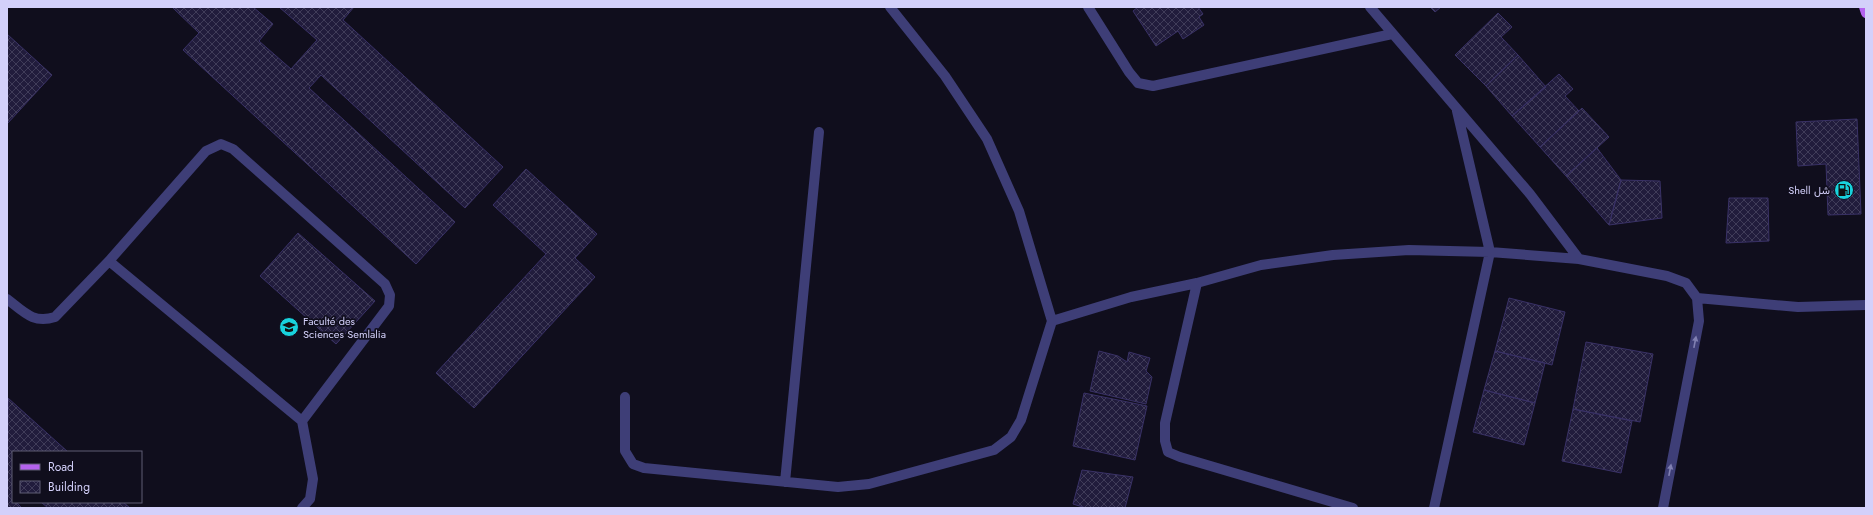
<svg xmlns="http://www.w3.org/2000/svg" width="1873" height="515" font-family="Jost,Vazirmatn,sans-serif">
<defs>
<pattern id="building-cross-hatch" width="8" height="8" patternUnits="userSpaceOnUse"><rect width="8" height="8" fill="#211c3c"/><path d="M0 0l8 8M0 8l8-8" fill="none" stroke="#403c59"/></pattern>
</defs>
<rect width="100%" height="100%" fill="#100e1d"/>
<path fill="url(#building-cross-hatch)" stroke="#393166" d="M172 7H253L273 24 259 41 291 69 317 40 279 7H354L343 20 503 167 465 208 321 75 309 88 455 222 416 264 183 50 199 33Z
M1138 7H1198L1203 14 1199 17 1204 25 1183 39 1178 31 1156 46 1133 11Z
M1430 7H1441L1435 12Z
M1498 13 1512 27 1501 37 1518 55 1486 86 1455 55Z
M7 34 52 75 7 124Z
M1518 55 1546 87 1512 116 1486 86Z
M1559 74 1573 89 1565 96 1579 111 1540 147 1512 116Z
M1582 108 1609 137 1566 176 1540 147Z
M1857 119 1861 214 1828 215 1826 164 1798 166 1796 122Z
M1597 148 1621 180 1609 225 1566 176Z
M526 169 597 234 575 258 595 277 474 408 436 373 546 254 493 205Z
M1621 180 1660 181 1662 218 1609 225Z
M1729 198H1768L1769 241 1726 243Z
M298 233 375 301 336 344 260 276Z
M1509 298 1565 312 1552 365 1495 351Z
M1586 342 1653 354 1640 422 1573 409Z
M1099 351 1118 356 1127 362 1129 352 1150 358 1146 371 1152 377 1146 404 1090 391Z
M1495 351 1545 363 1535 403 1484 390Z
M1484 390 1535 403 1524 445 1473 432Z
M1084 393 1147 406 1135 460 1073 446Z
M8 398 68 452H13V502H16L22 508H7Z
M1573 409 1632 421 1621 473 1562 461Z
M1082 470 1133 477 1125 508H1086L1073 504Z
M41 502H123L130 508H48Z"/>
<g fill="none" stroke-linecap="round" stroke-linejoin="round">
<path stroke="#3e3e77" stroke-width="10" d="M1088 7 1129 72 1138 83 1153 86 1392 34
M1370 7 1530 194 1579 259 1667 276 1686 283 1697 298 1699 321 1663 508
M109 261 302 421 313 479 310 499 302 508
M1197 283 1165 423V441L1168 452 1180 457 1353 508
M1697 298 1798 307 1866 305
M7 299C24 312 33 324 55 317L109 261 206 151 221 144 233 149 385 284 390 295 389 306 302 421
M1052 321 1131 297 1197 283 1261 265 1333 255 1409 250 1490 252 1579 259
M625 397V451L633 464 644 468 838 487 869 484 994 450 1011 437 1021 420 1052 321 1019 211 987 139 945 76 890 7
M785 482 819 132
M1434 508 1490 252 1457 111"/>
<path stroke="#b463ee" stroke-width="10" d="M1864 7 1866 13"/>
</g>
<defs><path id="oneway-solid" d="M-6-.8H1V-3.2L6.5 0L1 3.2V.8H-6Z"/></defs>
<g fill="#8180b2">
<use href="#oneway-solid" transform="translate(1695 342) rotate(-79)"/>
<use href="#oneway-solid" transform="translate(1670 470) rotate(-79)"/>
</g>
<defs>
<g id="fuel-disc" transform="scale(1)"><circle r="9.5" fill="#18d2dd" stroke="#100e1d"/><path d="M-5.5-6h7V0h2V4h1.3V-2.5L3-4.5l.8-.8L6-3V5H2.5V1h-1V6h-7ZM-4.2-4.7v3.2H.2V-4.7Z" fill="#111"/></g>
<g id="university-disc" transform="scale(1)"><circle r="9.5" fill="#18d2dd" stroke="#100e1d"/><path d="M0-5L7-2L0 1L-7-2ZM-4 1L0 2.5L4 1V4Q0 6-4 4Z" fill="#111"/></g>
</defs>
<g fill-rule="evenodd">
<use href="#fuel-disc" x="1844" y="190"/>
<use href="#university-disc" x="289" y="327"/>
</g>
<g text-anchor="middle" stroke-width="3.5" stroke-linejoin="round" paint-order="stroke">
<g font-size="11" fill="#d3d0fa" stroke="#100e1d" text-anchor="end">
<text x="1830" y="194">Shell شل</text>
<text x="303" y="325" text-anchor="start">Faculté des<tspan x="303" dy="13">Sciences Semlalia</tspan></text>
</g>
</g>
<rect width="1873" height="515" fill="none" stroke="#d3d0fa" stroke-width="16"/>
<rect x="12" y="451" width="130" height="52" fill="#100e1d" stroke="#5e5c75"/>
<rect x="20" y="464" width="20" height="6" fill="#b463ee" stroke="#5e5c75"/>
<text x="48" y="471" font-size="12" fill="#d3d0fa">Road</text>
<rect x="20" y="481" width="20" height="12" fill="url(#building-cross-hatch)" stroke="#5e5c75"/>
<text x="48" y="491" font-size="12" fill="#d3d0fa">Building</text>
</svg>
